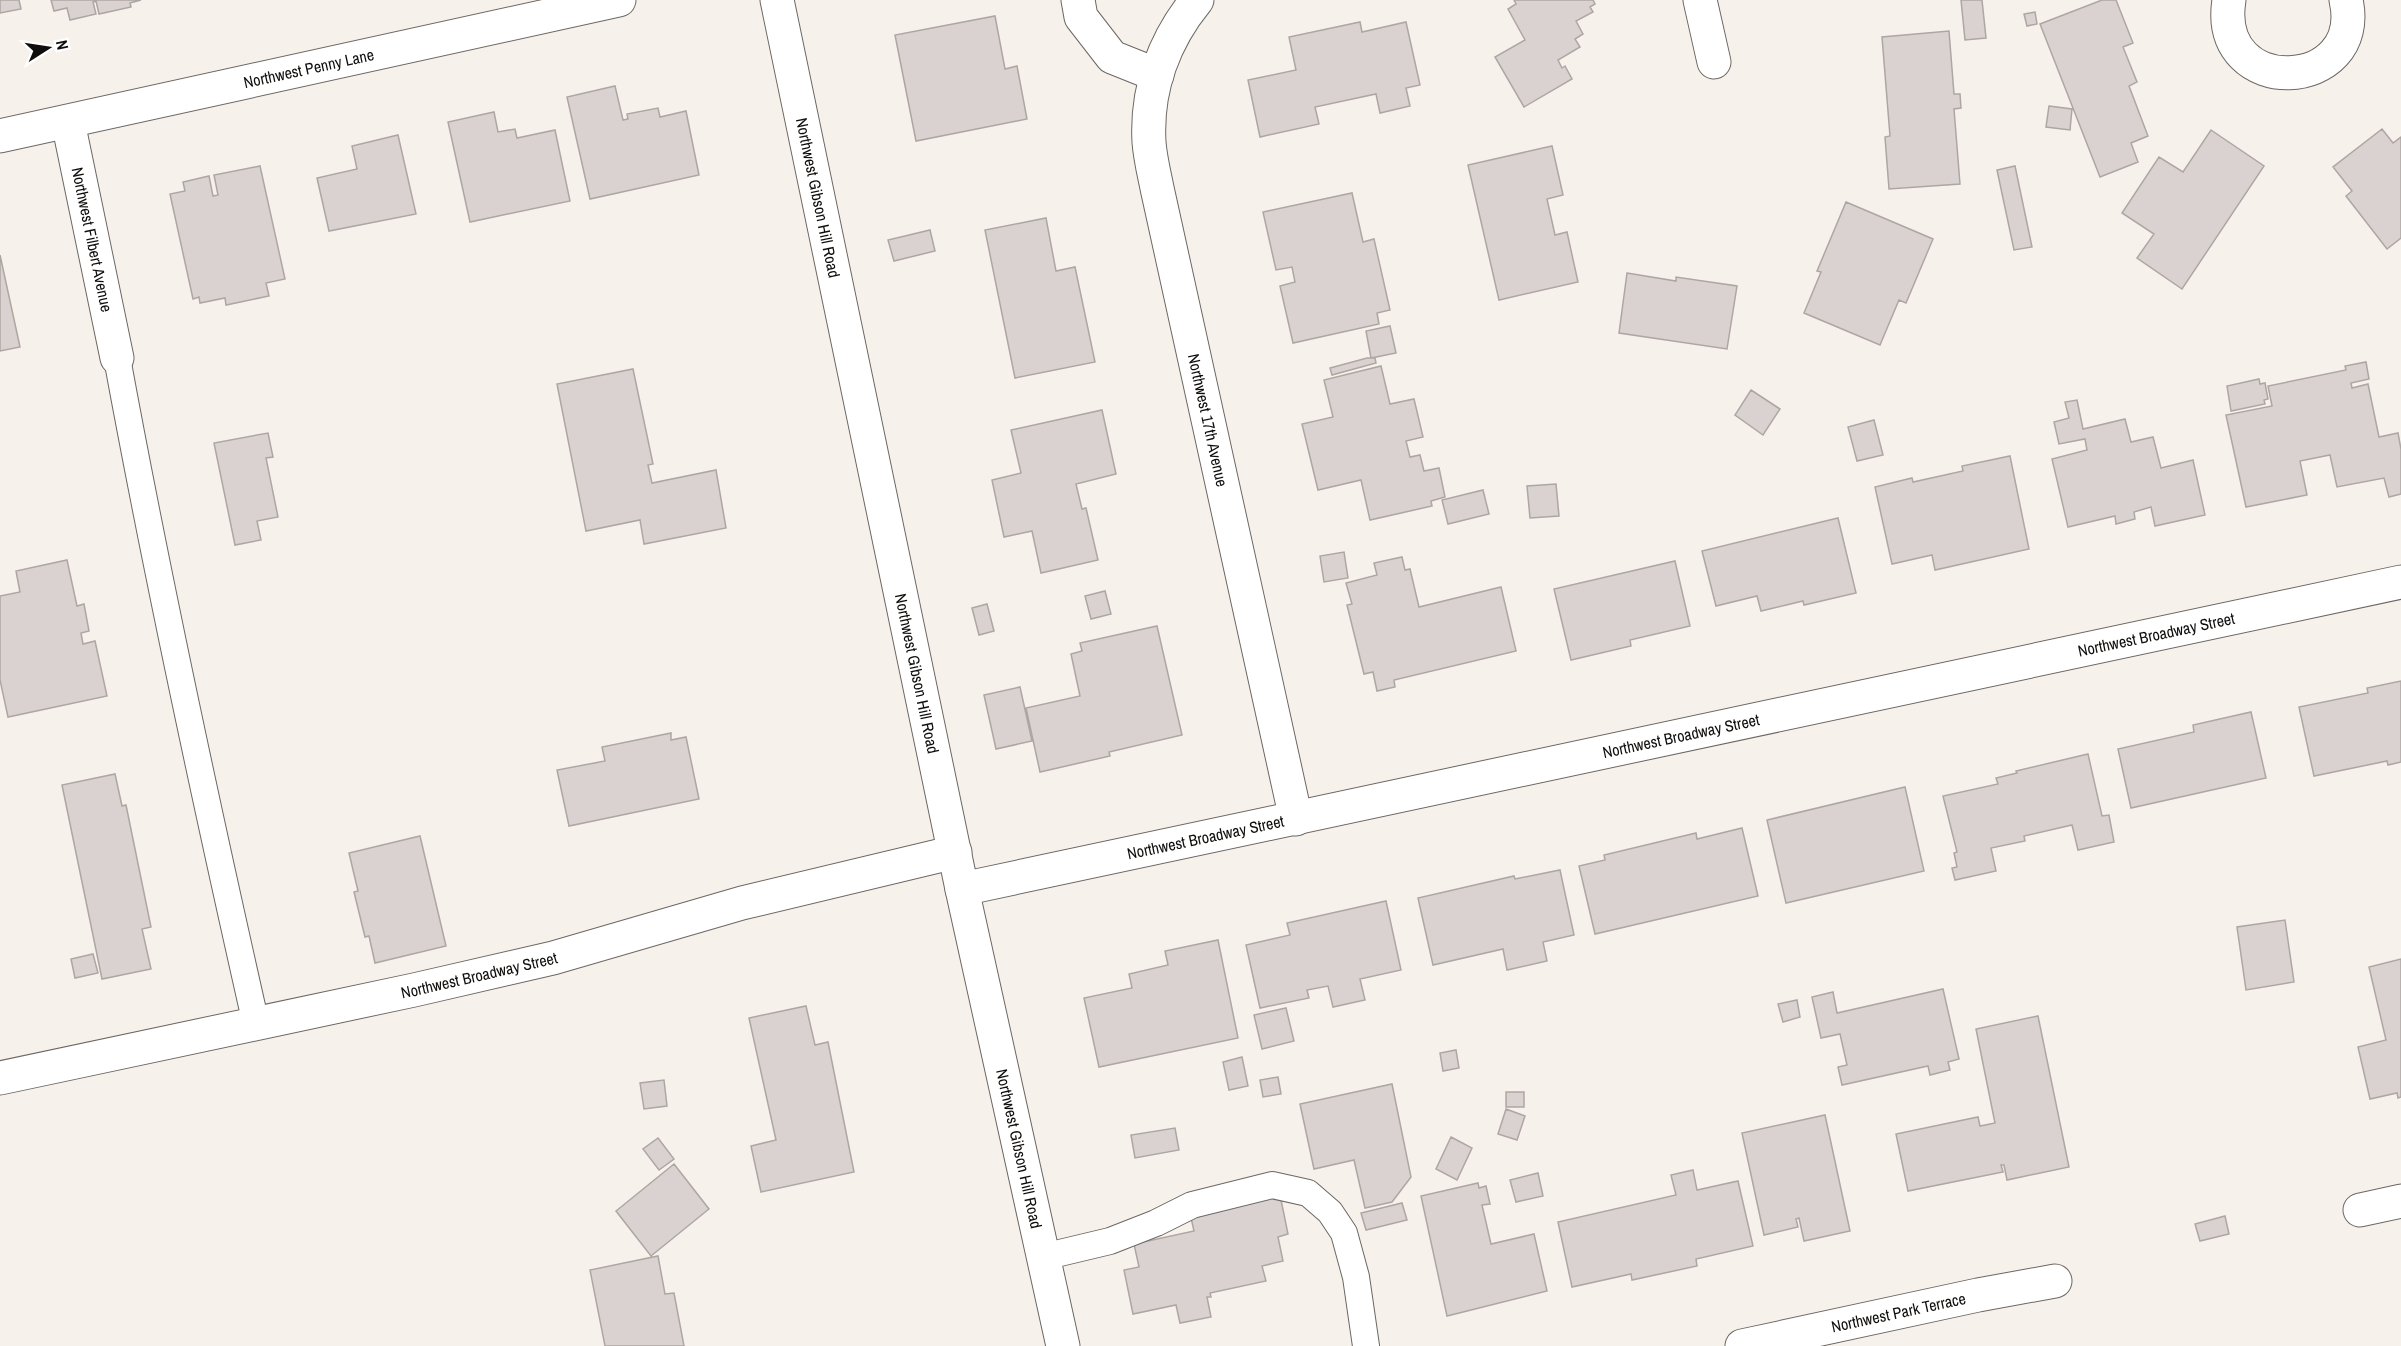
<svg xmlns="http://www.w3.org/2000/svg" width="2401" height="1346" font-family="'Archivo Narrow',sans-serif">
<rect width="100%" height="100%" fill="#f7f1ec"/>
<path fill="#dad2d0" stroke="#aea6a3" stroke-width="1.5" d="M0 0H19L21 9 0 13Z
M51 0H141L130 3 131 7 99 14 96 1 93 2 96 14 70 20 67 8 54 11Z
M1514 0H1593L1595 4 1590 7 1593 12 1576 21 1583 34 1575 39 1580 47 1558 60 1562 68 1565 66 1572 79 1524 107 1495 57 1525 40 1508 9 1516 4Z
M1961 0H1982L1986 38 1965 40Z
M2102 0H2116L2133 43 2123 47 2137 82 2129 86 2148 136 2131 143 2138 162 2100 177 2040 24Z
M2035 12 2037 24 2027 26 2024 14Z
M995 16 1005 69 1017 66 1027 119 916 141 895 35Z
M1360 22 1362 32 1406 22 1420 85 1406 88 1410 106 1380 113 1376 94 1315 107 1319 124 1260 137 1248 80 1296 70 1289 37Z
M1949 31 1954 94H1960L1961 108 1954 109 1960 184 1889 189 1885 137 1890 136 1882 37Z
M615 86 623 120 628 119 627 114 658 108 660 117 686 111 699 175 590 199 567 97Z
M2049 106 2072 109 2070 130 2046 127Z
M494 112 498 132 515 129 517 138 555 130 570 201 470 222 448 122Z
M2382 129 2393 143 2401 137V238L2387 249 2346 196 2352 191 2333 167Z
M2211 130 2264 166 2182 289 2137 258 2154 234 2122 213 2159 157 2183 172Z
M398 135 416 214 329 231 317 178 357 169 352 146Z
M1552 146 1563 195 1547 199 1555 235 1567 232 1578 282 1499 300 1468 165Z
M260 166 285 279 266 283 269 296 226 305 225 298 200 303 199 297 193 299 170 194 185 191 183 182 209 176 213 196 218 195 214 175Z
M2015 166 2032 247 2014 250 1997 170Z
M1352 193 1363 242 1374 239 1390 310 1377 313 1379 324 1293 343 1280 286 1295 282 1292 267 1276 270 1263 212Z
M1846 202 1933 239 1906 303 1899 300 1880 345 1804 313 1821 272 1817 271Z
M1046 218 1056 271 1075 267 1095 362 1015 378 985 230Z
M930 230 935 251 894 261 888 240Z
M0 255 20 347 0 351Z
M1627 273 1676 281V277L1737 286 1727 349 1619 333Z
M1390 326 1396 353 1371 358 1366 331Z
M1367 358H1375L1376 363 1332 375 1330 368Z
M2366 362 2369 379 2351 383 2352 388 2368 384 2379 437 2398 433 2401 449V494L2389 497 2384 478 2337 487 2330 455 2300 461 2307 495 2246 507 2226 415 2272 406 2268 386 2346 370 2345 366Z
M1381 366 1390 404 1414 399 1423 437 1406 441 1410 457 1420 455 1424 471 1439 468 1445 497 1431 501 1432 506 1370 520 1361 480 1318 490 1302 424 1333 417 1324 380Z
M633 369 653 464 648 465 652 483 716 470 726 528 644 544 640 520 586 531 557 384Z
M2259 379 2260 384 2265 383 2268 399 2264 400 2265 404 2231 411 2227 386Z
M1751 390 1780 409 1763 435 1735 415Z
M2077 400 2083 429 2125 419 2131 442 2153 437 2161 468 2193 460 2205 515 2155 526 2151 507 2134 512 2135 519 2116 524 2115 516 2068 527 2052 459 2087 450 2085 439 2059 444 2054 422 2069 418 2065 402Z
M1102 410 1116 474 1076 484 1082 509 1086 508 1098 560 1041 573 1032 531 1004 537 992 480 1021 473 1011 430Z
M1874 420 1883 455 1857 461 1848 427Z
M268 433 273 457 266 458 278 517 257 521 261 540 235 545 214 443Z
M2010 456 2029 549 1935 570 1932 555 1892 564 1875 487 1912 478 1913 482 1963 471 1962 466Z
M1556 484 1559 516 1530 518 1527 486Z
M1483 490 1489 514 1448 524 1442 500Z
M1838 518 1856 593 1804 605 1803 601 1761 611 1757 596 1716 606 1702 551Z
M1344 552 1348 578 1324 582 1320 556Z
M1402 557 1405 570 1410 569 1419 607 1501 587 1516 651 1394 680 1395 687 1377 691 1373 672 1364 674 1347 605 1352 604 1346 583 1377 575 1374 563Z
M67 560 77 606 84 604 89 631 81 633 83 644 95 641 107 696 8 717 0 680V596L20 592 16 571Z
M1675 561 1690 626 1630 640 1631 646 1571 660 1554 589Z
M1105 591 1111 614 1091 619 1085 596Z
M987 604 994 631 979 635 972 608Z
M1157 626 1182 735 1109 752 1110 756 1040 772 1026 708 1080 696 1071 654 1082 651 1080 643Z
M2401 681V762L2388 765 2387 761 2314 776 2299 707 2368 693 2367 688Z
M1020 687 1032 741 996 749 984 695Z
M2251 712 2266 778 2131 808 2118 749 2194 732 2193 725Z
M671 733V740L686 737 699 799 569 826 557 770 605 761 602 747Z
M2088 754 2102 816 2109 815 2114 842 2078 850 2072 825 2024 836 2025 841 1991 848 1996 871 1955 880 1952 868 1957 867 1954 853 1957 852 1943 796 1998 784 1996 778 2017 773 2016 771Z
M115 774 122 806 126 805 151 927 142 929 151 969 102 979 62 785Z
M1905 787 1924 871 1786 903 1767 820Z
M1742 828 1758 896 1595 934 1579 866 1605 860 1604 855 1696 833 1697 839Z
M420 836 446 946 375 963 369 936 365 937 354 892 358 891 349 853Z
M1560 870 1574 935 1543 942 1547 961 1507 970 1503 949 1433 965 1418 898 1514 876 1515 879Z
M1386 901 1401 970 1360 979 1365 1000 1333 1007 1328 986 1307 990 1309 998 1260 1008 1246 945 1290 935 1287 923Z
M2285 920 2294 982 2246 990 2237 927Z
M1218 940 1238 1038 1099 1067 1084 998 1132 988 1129 974 1168 965 1165 951Z
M93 954 98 973 75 978 71 959Z
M2401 959V1097L2398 1098 2397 1093 2370 1099 2358 1047 2386 1040 2369 967Z
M1943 989 1959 1059 1948 1062 1950 1070 1930 1075 1928 1066 1842 1085 1838 1067 1847 1065 1840 1034 1821 1038 1812 997 1833 992 1837 1013Z
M1797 1000 1800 1017 1783 1022 1778 1004Z
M806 1006 815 1045 828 1042 854 1172 761 1192 751 1146 776 1140 749 1018Z
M1286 1008 1294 1041 1262 1049 1254 1015Z
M2038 1016 2069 1167 2007 1180 2004 1165H2001L2003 1172 1908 1191 1896 1134 1978 1117 1980 1126 1995 1123 1976 1029Z
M1456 1050 1459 1068 1443 1071 1440 1053Z
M1242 1057 1248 1086 1229 1090 1223 1062Z
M1278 1077 1281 1094 1263 1097 1260 1080Z
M664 1080 667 1106 644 1109 640 1083Z
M1392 1084 1411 1177 1392 1202 1365 1208 1354 1160 1314 1169 1300 1104Z
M1506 1092H1524V1107H1506Z
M1506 1109 1525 1116 1517 1140 1498 1134Z
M1825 1115 1850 1231 1804 1241 1799 1218 1796 1219 1798 1227 1764 1235 1742 1133Z
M1175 1128 1179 1150 1135 1158 1131 1135Z
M1451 1137 1472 1148 1457 1180 1436 1169Z
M658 1138 674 1159 659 1170 643 1149Z
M674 1164 709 1209 651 1256 616 1211Z
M1693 1170 1697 1190 1738 1181 1753 1246 1696 1259 1697 1266 1632 1280 1631 1274 1572 1287 1558 1222 1676 1195 1671 1175Z
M1538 1173 1543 1196 1516 1202 1510 1180Z
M1478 1183 1479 1188 1486 1186 1490 1204 1482 1205 1491 1244 1534 1234 1547 1291 1447 1316 1421 1196Z
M1279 1190 1288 1234 1278 1237 1283 1261 1262 1266 1266 1281 1210 1293 1211 1297H1207L1211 1317 1180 1323 1176 1305 1133 1314 1124 1270 1139 1267 1134 1244 1194 1231 1189 1209Z
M1402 1203 1407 1220 1366 1230 1361 1213Z
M2225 1216 2229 1234 2200 1241 2195 1224Z
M658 1256 665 1294 674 1293 684 1346H605L590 1270Z"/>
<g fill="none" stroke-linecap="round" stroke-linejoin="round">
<g stroke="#6d6763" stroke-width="28">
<path id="service" d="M117 358C158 581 206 803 256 1024
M1043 1257 1110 1241 1156 1223 1192 1205 1272 1185 1308 1193 1330 1212 1344 1233 1356 1277 1366 1346"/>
</g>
<g stroke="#6d6763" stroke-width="35">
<g id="minor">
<path d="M1078 0 1081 17 1112 57 1157 75"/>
<path id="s1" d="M1197 0C1164 40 1146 89 1149 142 1150 157 1154 173 1157 188L1296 819"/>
<path d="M1700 0 1714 62"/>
<path d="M2229 0C2213 101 2367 93 2346 0"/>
<path id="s2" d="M68 122 117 358"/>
<path id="s3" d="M0 136 619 0"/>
<path id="s4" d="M962 889 2401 582"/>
<path id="s5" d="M0 1078 414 990 553 958 742 903 955 852"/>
<path d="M2360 1210 2401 1201"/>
<path id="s6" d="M1742 1346 1978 1295 2055 1281"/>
</g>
</g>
<g stroke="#6d6763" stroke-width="35">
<g id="secondary">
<path id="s7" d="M777 0 962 889 1063 1346"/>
</g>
</g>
<use href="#service" stroke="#fff" stroke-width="26"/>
<use href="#minor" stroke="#fff" stroke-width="33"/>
<use href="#secondary" stroke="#fff" stroke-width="33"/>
</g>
<g text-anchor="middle" stroke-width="4.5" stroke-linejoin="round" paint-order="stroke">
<g font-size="16" fill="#100e0c" stroke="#fff">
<text dy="6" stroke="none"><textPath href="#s3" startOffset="316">Northwest Penny Lane</textPath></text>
<text dy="6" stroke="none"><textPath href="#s7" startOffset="202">Northwest Gibson Hill Road</textPath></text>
<text dy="6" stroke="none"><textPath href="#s2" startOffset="120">Northwest Filbert Avenue</textPath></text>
<text dy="6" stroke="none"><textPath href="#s1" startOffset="438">Northwest 17th Avenue</textPath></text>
<text dy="6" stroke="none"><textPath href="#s4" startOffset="1221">Northwest Broadway Street</textPath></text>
<text dy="6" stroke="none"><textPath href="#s7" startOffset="688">Northwest Gibson Hill Road</textPath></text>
<text dy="6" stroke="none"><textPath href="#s4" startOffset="735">Northwest Broadway Street</textPath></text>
<text dy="6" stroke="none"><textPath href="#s4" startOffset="249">Northwest Broadway Street</textPath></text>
<text dy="6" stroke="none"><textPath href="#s5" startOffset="490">Northwest Broadway Street</textPath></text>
<text dy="6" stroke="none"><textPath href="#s7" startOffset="1174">Northwest Gibson Hill Road</textPath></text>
<text dy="6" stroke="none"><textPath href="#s6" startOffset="160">Northwest Park Terrace</textPath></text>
</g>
</g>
<g transform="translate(48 48) rotate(78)" stroke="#ffffff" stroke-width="4.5" paint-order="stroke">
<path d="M0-4.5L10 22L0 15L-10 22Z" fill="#100e0c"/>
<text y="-9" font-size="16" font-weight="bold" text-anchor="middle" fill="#100e0c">N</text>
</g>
</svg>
